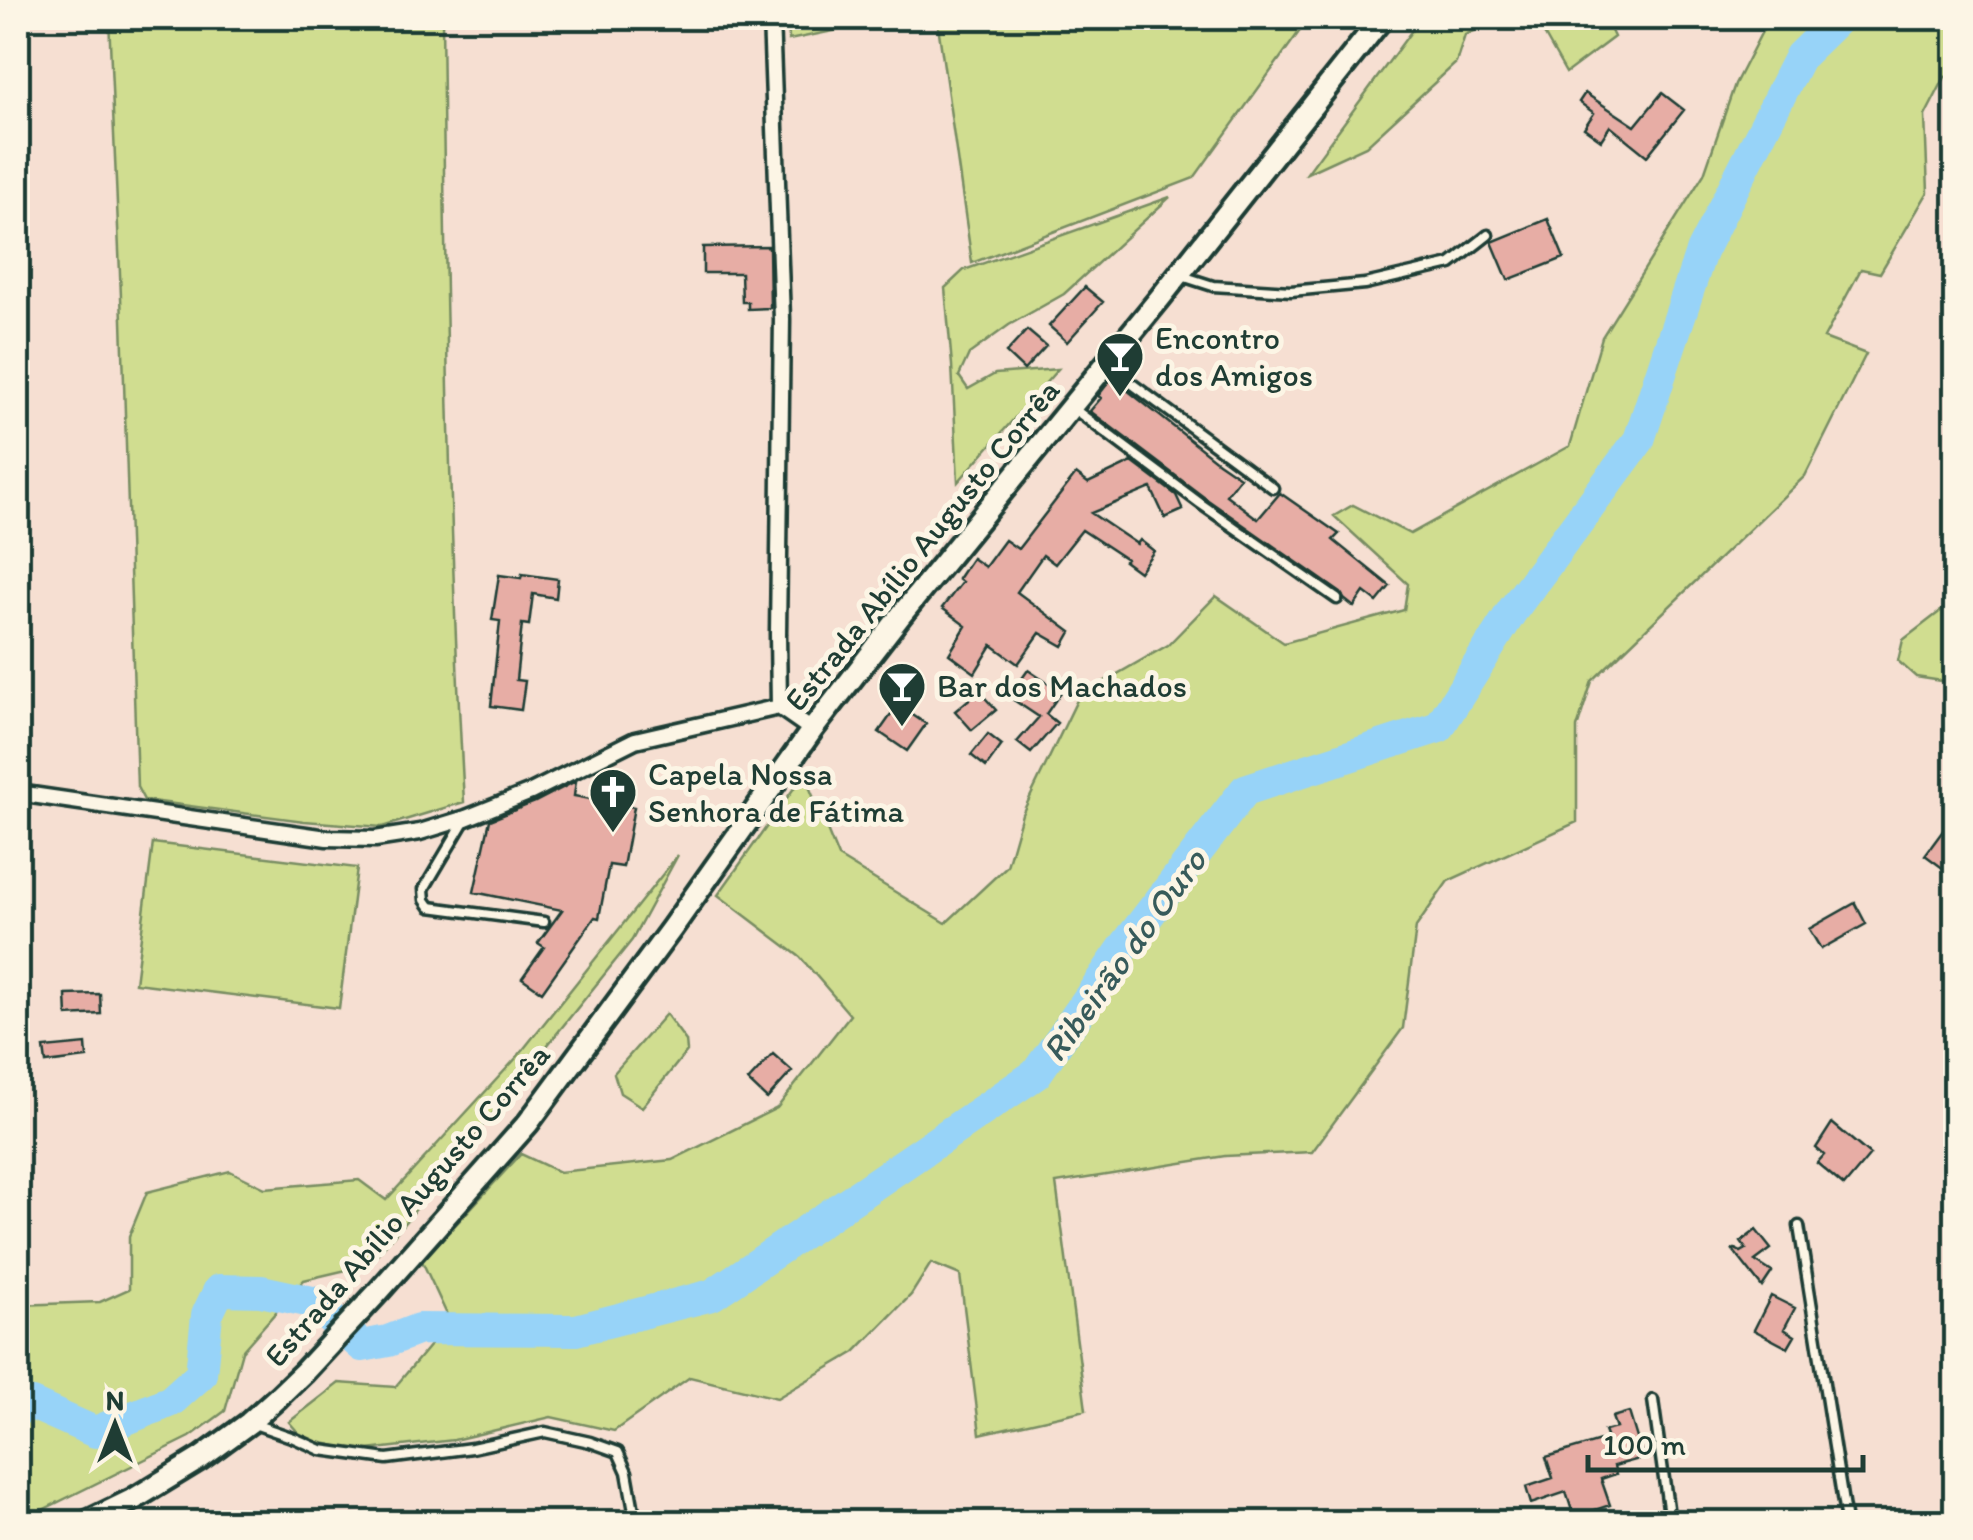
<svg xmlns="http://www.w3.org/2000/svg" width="1973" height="1540" font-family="Itim,sans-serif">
<rect width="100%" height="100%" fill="#f6dfd2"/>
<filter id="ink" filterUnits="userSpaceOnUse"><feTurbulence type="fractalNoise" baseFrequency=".01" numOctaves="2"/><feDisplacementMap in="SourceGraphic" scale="20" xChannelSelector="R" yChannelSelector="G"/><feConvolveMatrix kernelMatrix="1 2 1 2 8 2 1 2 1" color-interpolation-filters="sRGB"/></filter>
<g filter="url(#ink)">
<path fill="#d0dd90" stroke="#788d62" stroke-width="2.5" d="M109 18H442C445 279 449 540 464 802L382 827 304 821 144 800 137 787 122 320Z
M788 18H897L789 40Z
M937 18H1309L1194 178 972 263Z
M1421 18H1504L1465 35 1456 63 1366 146 1307 173Z
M1535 18H1605L1614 37 1566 73Z
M1769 18H1955V74L1945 77 1925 116 1928 192 1880 273 1861 269 1824 338 1866 354 1805 476 1592 681 1577 728V822L1448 881 1416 927 1403 1028 1312 1152 1225 1156 1056 1183 1086 1410 980 1434 960 1275 931 1263 911 1295 855 1352 777 1398 690 1377 614 1431 551 1417 454 1440 359 1451 304 1439 289 1422 339 1383 395 1387 450 1321 422 1261 521 1154 559 1172 672 1160 777 1108 850 1015 800 957 718 895 804 774 838 857 946 923 1007 866 1022 814 1079 696 1168 645 1216 596 1284 643 1404 610 1408 584 1334 516 1353 505 1410 534 1570 446 1602 337 1704 174 1735 84Z
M1170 197 1064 294 1009 325 969 354 959 376 968 389 995 374 1058 369 958 482 952 365 945 288 964 270Z
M1955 600V683L1916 677 1898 661 1903 640Z
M153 843 357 868 339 1008 135 983Z
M678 855 632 940 412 1214 368 1265 304 1280 242 1351 225 1411 190 1437 18 1522V1305L100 1302 129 1289V1236L147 1192 230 1171 265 1188 359 1180 386 1200 518 1056Z
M666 1014 686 1041 687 1051 642 1107 620 1093 614 1073Z"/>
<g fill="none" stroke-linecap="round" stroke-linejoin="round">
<path stroke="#97d3f8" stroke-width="32" d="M18 1410 32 1404 95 1432 171 1401 201 1374 207 1315 219 1290 261 1291 312 1302 362 1346 388 1341 419 1329 576 1330 712 1295 1036 1074 1127 943 1245 790 1439 727 1512 611 1639 440 1701 252 1800 56 1839 18"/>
</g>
<path fill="#e7ada5" stroke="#1f3d34" stroke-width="2.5" d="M1585 93 1635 126 1662 93 1684 110 1647 156 1610 126 1601 140 1584 128 1594 113 1579 102Z
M1548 219 1564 258 1508 280 1492 242Z
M769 246 770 308 748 309V302H742L741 273H703V247Z
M1085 287 1103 302 1067 342 1049 326Z
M1027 330 1046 346 1024 370 1006 353Z
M1112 378 1218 462 1240 477 1226 495 1258 519 1280 493 1339 534 1333 540 1390 586 1377 602 1364 592 1354 607 1344 599 1341 593 1205 498 1090 411 1101 398 1098 396Z
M1132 462 1176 495 1183 510 1165 518 1151 488 1091 513 1137 544 1140 540 1154 551 1139 572 1124 561 1126 559 1082 530 1055 564 1043 555 1017 592 1071 632 1063 646 1040 633 1018 664 992 645 975 673 949 654 966 626 942 608 962 582 958 579 972 558 985 567 1005 540 1018 549 1076 474 1088 483Z
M522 574 558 579 556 598 533 594 529 625 522 624 516 680 525 681 521 710 491 706 500 621 492 620 499 575 521 578Z
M1028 670 1061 692 1046 714 1057 723 1031 753 1017 742 1039 717 1009 697Z
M979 691 996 710 972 730 955 711Z
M898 705 926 724 907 751 879 732Z
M988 734 1002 745 986 767 971 755Z
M576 781 574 796 634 807 623 867 609 865 599 918 595 917 542 992 522 978 544 947 538 943 562 910 474 892 490 820 535 802Z
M1956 813V853L1944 869 1925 855Z
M1855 903 1866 924 1821 949 1809 929Z
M100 994 101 1014 67 1016 66 995Z
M86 1044 87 1058 46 1063 44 1048Z
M773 1054 792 1071 767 1099 748 1081Z
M1832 1123 1870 1155 1844 1186 1817 1163 1824 1155 1816 1148Z
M1756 1230 1771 1249 1755 1261 1772 1272 1762 1287 1733 1250 1735 1249 1741 1252 1746 1249 1741 1242Z
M1771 1296 1795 1308 1784 1329 1795 1336 1788 1348 1754 1330Z
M1629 1412 1643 1458 1614 1466 1616 1474 1601 1479 1610 1505 1574 1517 1566 1492 1531 1504 1526 1487 1553 1478 1546 1457 1607 1439 1604 1431 1616 1428 1612 1417Z"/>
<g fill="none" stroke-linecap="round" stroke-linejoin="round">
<g stroke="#1f3d34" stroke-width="15">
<path id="lane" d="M1182 276 1213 286 1291 291 1365 284 1451 264 1488 235
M1108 366 1273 488
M1074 409 1201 504 1337 599
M466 818 424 889 425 900 430 907 544 922
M1799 1226 1846 1522
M1653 1400 1670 1522
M254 1424 294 1438 321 1450 387 1459 472 1448 545 1432 590 1442 618 1452 627 1472 636 1522"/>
</g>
<g stroke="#1f3d34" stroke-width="21">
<path id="street" d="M771 18 782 319 778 634 779 707
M18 793 327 838 375 839 420 832 466 818 531 792 635 740 779 707 812 730"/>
</g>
<g stroke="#1f3d34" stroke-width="28">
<path id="secondary" d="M87 1522 134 1499 201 1458 249 1423 278 1397 303 1373 379 1291 528 1123 672 928 812 730 901 615 1160 298 1382 18"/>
</g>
<use href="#lane" stroke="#fcf5e5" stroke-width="8"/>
<use href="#street" stroke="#fcf5e5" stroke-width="14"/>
<use href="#secondary" stroke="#fcf5e5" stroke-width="20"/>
</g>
</g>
<defs>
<g id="bar-pin" transform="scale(2.5)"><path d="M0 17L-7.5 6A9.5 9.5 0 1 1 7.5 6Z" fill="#1f3d34" stroke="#fcf5e5"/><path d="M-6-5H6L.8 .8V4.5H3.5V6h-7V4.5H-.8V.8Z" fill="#fff"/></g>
<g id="church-pin" transform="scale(2.5)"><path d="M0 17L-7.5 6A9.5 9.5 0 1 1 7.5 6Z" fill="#1f3d34" stroke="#fcf5e5"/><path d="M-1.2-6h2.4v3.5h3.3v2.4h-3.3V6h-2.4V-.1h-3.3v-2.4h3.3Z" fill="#fff"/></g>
</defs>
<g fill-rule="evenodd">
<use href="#bar-pin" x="1120" y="356"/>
<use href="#bar-pin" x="902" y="686"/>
<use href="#church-pin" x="613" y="792"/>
</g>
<g text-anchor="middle" stroke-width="10" stroke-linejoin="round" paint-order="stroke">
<g font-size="32" fill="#1f3d34" stroke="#fcf5e5" text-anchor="start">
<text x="1155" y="349">Encontro<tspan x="1155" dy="37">dos Amigos</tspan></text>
<text x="937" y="697">Bar dos Machados</text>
<text x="648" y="785">Capela Nossa<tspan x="648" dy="37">Senhora de Fátima</tspan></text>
</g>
<g font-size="32" fill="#1f3d34" stroke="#fcf5e5">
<text transform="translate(922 545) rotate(-51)" y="11">Estrada Abílio Augusto Corrêa</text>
<text transform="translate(407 1205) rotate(-49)" y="11">Estrada Abílio Augusto Corrêa</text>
</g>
<g font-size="35" font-style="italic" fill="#375b5b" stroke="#fcf5e5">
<text transform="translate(1124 955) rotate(-54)" y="12">Ribeirão do Ouro</text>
</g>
</g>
<rect width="1973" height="1540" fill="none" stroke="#fcf5e5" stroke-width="60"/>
<rect x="30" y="30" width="1913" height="1480" fill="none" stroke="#1f3d34" stroke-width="4" filter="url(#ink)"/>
<g transform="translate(115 1425)" stroke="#fcf5e5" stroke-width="8" paint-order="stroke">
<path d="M0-8L18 38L0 25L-18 38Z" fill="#1f3d34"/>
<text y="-15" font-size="28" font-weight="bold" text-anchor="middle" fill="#1f3d34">N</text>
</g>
<path d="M1588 1455v15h275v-15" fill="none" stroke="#1f3d34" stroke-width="5"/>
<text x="1603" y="1455" font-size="30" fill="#1f3d34" stroke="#fcf5e5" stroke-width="8" paint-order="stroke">100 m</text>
</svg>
